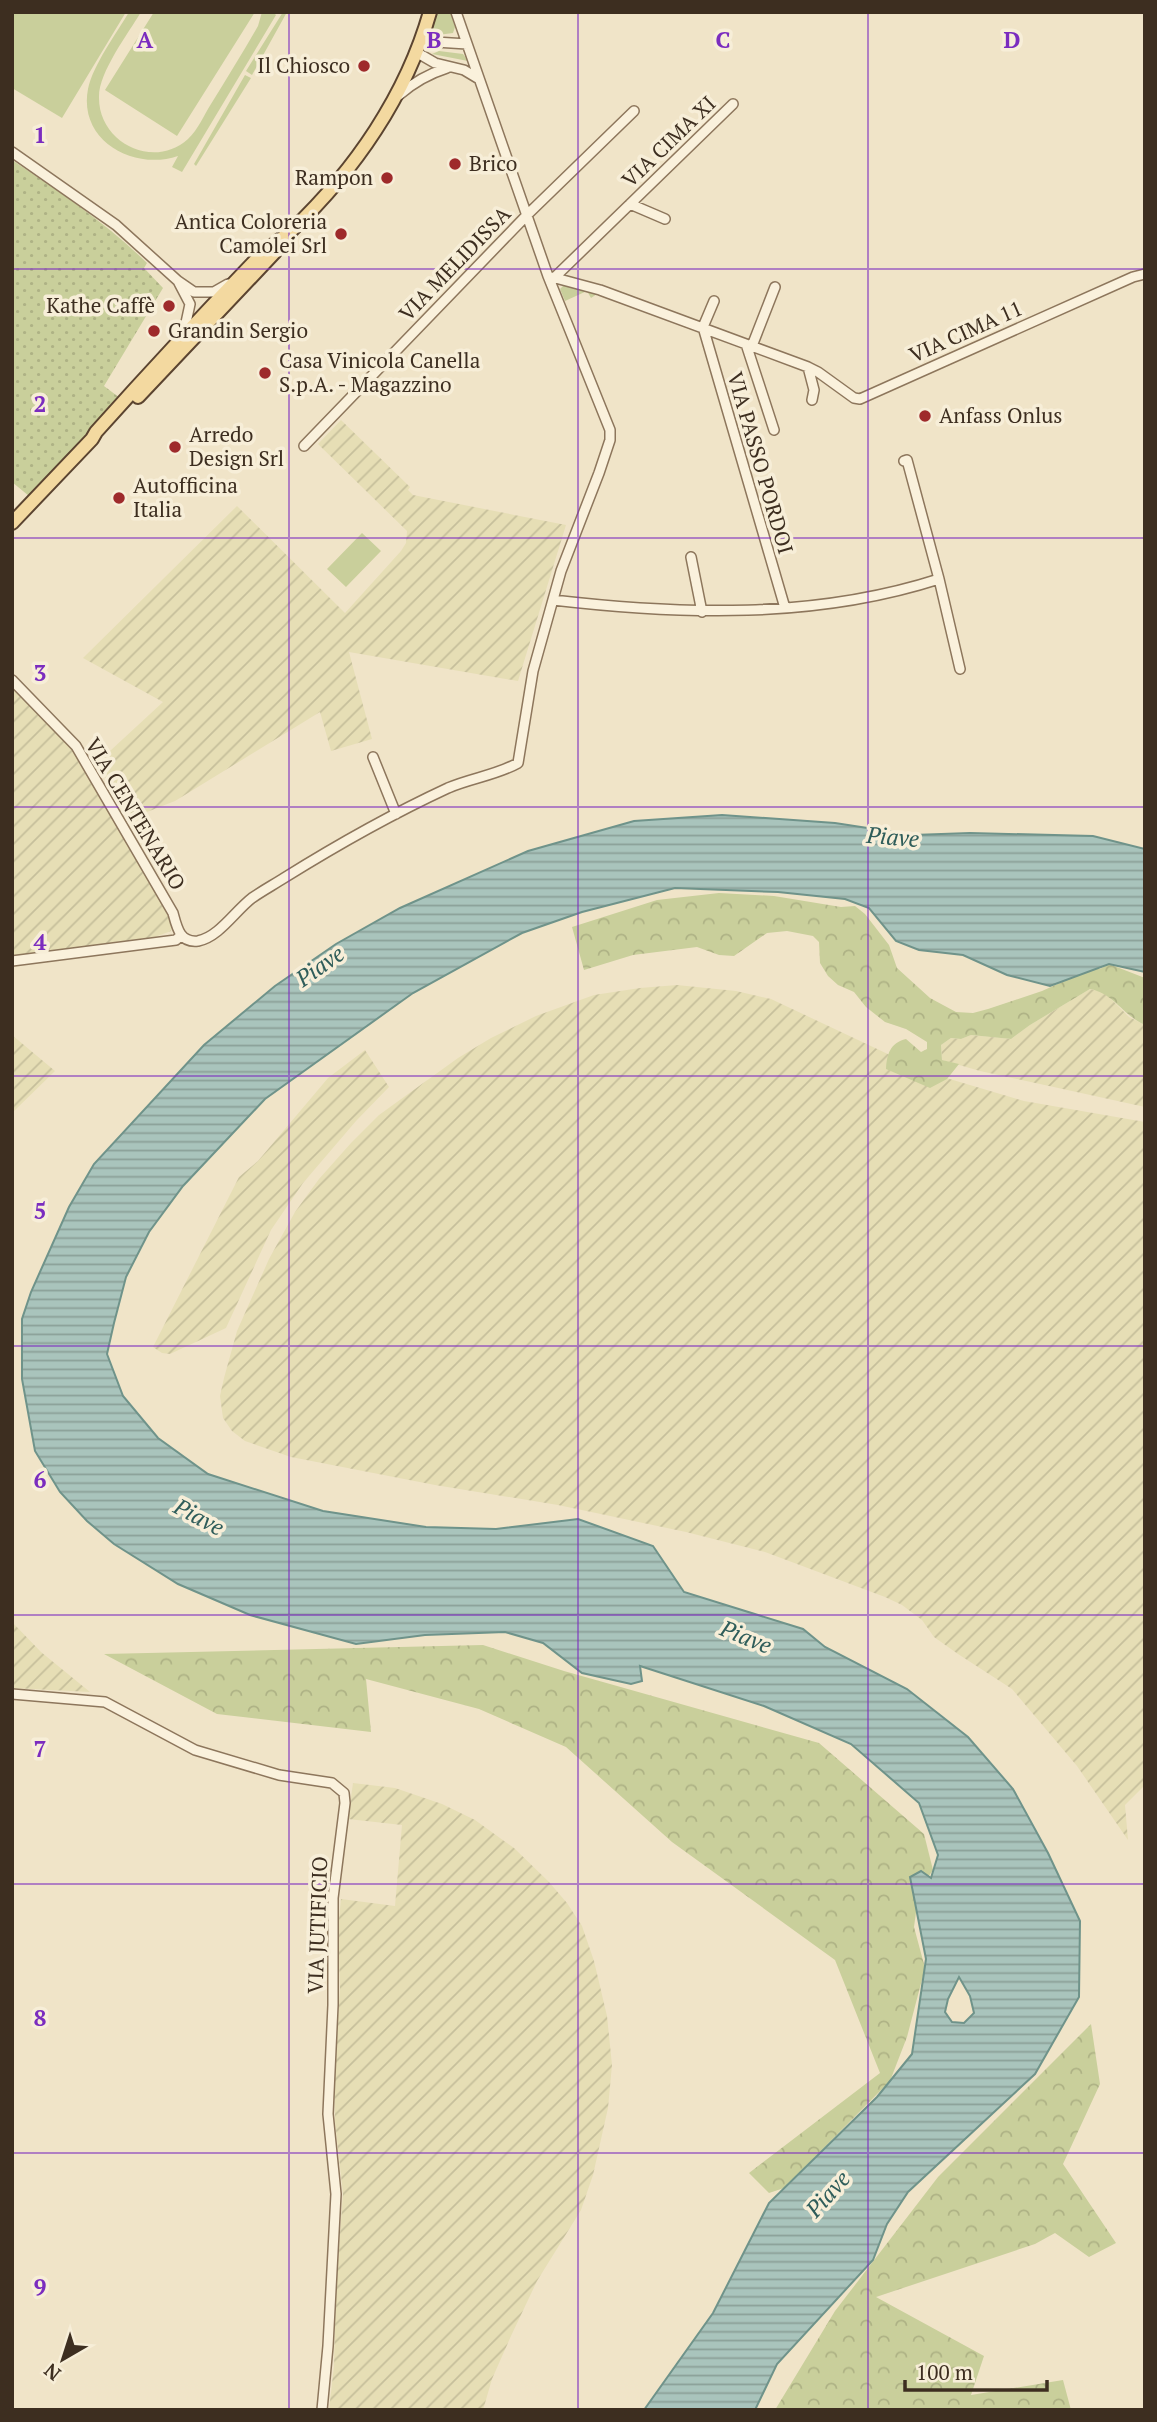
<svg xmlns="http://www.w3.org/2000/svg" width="1157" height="2422" font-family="'PT Serif',serif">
<defs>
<pattern id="farmland-furrows" width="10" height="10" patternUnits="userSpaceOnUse" patternTransform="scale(1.75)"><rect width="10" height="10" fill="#e6deb5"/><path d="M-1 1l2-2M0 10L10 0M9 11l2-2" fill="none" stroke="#c6bf9b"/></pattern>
<pattern id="forest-crowns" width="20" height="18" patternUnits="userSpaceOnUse" patternTransform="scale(1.75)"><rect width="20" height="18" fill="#c9cf9b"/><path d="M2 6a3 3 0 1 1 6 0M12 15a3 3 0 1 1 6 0" fill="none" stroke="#aeb285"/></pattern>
<pattern id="park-dots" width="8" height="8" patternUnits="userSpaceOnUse" patternTransform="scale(1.75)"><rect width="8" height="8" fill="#c9cf9b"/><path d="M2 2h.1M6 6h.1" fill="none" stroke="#aeb285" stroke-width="1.8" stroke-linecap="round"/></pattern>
<pattern id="water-rules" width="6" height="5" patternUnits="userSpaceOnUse" patternTransform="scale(1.75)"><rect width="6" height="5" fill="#a9c4bc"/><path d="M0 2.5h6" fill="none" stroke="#8ba098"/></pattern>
</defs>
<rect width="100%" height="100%" fill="#f0e4c8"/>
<path fill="url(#farmland-furrows)" d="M341 420 410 487 408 490 413 495 566 525 518 681 349 652 372 739 331 751 320 712 175 801 129 819 97 763 163 702 83 658 237 506 345 613 401 551 406 543 407 531 318 444Z
M12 686 72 749 92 779 172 923 171 931 155 937 12 956Z
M677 985 736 991 771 999 926 1072 1024 1101 1145 1122V1785L1125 1805 1128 1840 1077 1766 1012 1689 958 1654 934 1637 922 1620 902 1605 885 1597 765 1552 686 1532 558 1505 435 1485 291 1457 245 1441 232 1431 223 1418 220 1396 224 1378 237 1331 269 1259 295 1212 319 1179 351 1143 379 1115 458 1058 491 1038 536 1016 594 995 640 988Z
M1090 989 1104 992 1129 1017 1145 1025V1107L980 1071 942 1060 941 1045 951 1038 961 1039 971 1035 1011 1039 1030 1025Z
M12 1035 55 1071 12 1113Z
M365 1050 389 1087 356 1121 303 1183 271 1230 226 1328 170 1354 162 1353 153 1347 239 1177 258 1161 328 1078Z
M12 1622 41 1652 90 1692 12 1688Z
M353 1783 395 1788 442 1804 475 1820 514 1848 549 1882 567 1903 582 1926 594 1961 607 2016 612 2065 608 2108 593 2175 581 2210 537 2281 511 2336 492 2379 483 2410H329L334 2366 336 2287 343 2194 335 2121 334 2068 340 1989 338 1928 341 1899 395 1906 402 1825 348 1819Z"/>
<path fill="#c9cf9b" d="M12 12H126L62 118 12 88Z
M129 12H141C128 34 98 73 99 98 99 143 154 170 188 139 198 130 204 115 211 104 227 78 243 52 258 26L262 12H273L276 15 182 172 172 167 178 156C134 171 78 141 88 89 93 65 116 34 129 12Z
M154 12H255L177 136 105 90Z
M283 12H287L252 75 246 71Z
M438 12H450L455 27 453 33 430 36Z
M439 51 463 54 468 61 432 54Z
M245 75 251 78 196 166 194 164Z
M564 285 597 294 591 298 587 291 565 301 560 289Z
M362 533 381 551 346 587 327 569Z"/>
<path fill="url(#forest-crowns)" d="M719 893 774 896 841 907 855 906 865 914 889 945 897 968 930 998 956 1012 973 1013 988 1009 1042 991 1071 978 1084 969H1100L1109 964 1145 978V1025C1122 1015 1115 994 1090 989L1030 1025 1011 1039 971 1035 961 1039 951 1038 941 1045 942 1060 959 1064 947 1079 930 1088 886 1069C887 1054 890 1043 906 1039L921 1052 927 1049V1042L906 1029 885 1022 866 1007 854 992 838 985 828 976 820 963 819 942 813 936 787 931 767 933 734 956 719 955 697 947 633 955 584 970 572 927 657 900Z
M483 1645 564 1671 819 1743 924 1834 933 1870 919 1890 914 1927 925 1968 907 2037 890 2081 784 2188 769 2193 749 2173 880 2073 835 1960 672 1842 566 1747 479 1709 366 1679 371 1732 217 1714 104 1654Z
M1091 2024 1100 2084 1063 2164 1116 2243 1089 2257 1055 2233 1035 2244 876 2297 984 2356 971 2395 1063 2380 1071 2410H775L835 2311 938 2177Z"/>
<path fill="url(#park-dots)" d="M12 160C60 192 106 223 147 263L144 268 163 288 104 386 120 398 29 496 12 482Z"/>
<path fill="url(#water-rules)" stroke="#6f938a" stroke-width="2" fill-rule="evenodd" d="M722 815 835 823 913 835 970 833 1093 836 1145 849V972L1109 964 1050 986 1007 975 963 955 919 950 896 941 869 908 845 899 778 892 675 888 582 912 522 933 413 993 265 1099 183 1186 149 1232 126 1277 114 1323 107 1354 123 1396 158 1438 208 1474 323 1511 426 1527 496 1529 578 1519 653 1546 684 1592 803 1629 825 1647 907 1689 968 1737 1013 1789 1048 1853 1080 1921 1079 1997 1035 2074 908 2192 887 2224 873 2260 777 2364 755 2410H644L713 2313 769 2203 877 2097 912 2054 926 1959 910 1877 921 1871 931 1878 938 1855 919 1803 851 1744 764 1706 640 1666 642 1681 631 1684 582 1673 543 1643 505 1632 425 1635 356 1644 250 1615 178 1584 114 1544 87 1521 60 1492 35 1451 22 1379V1319L31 1292 69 1207 94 1164 204 1045 275 986 336 944 400 908 528 851 634 821ZM959 1977 970 1996 974 2013 964 2023 952 2022 945 2012 948 1999Z"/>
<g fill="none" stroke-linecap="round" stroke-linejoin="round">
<g stroke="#8d765c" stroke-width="12">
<path id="minor" d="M420 41 467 44
M416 52 435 63 464 70 479 79
M399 95C414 82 428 74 447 68
M12 152 116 225 178 281 194 292H214L228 284
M630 204 665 219
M548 276 600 290 808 367 818 372 854 398 860 399 1133 277 1145 274
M556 276 733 104
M179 283 190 304 184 332
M714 301 703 327 785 608
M746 344 774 430
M752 346 775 287
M808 367 814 390 812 400
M304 446 528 214 634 111
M904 461 907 460 939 579 960 669
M691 557 702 612
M553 600C682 615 815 619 939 579
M12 680 76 746 173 913C177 928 180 943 198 941 219 937 235 911 252 898 262 891 273 885 284 878 337 845 392 814 448 788 471 778 497 775 518 763L533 671 561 571 599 473 610 440V430L548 276 456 12
M373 757 396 814
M12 961 176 940 180 936
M12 1694 105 1702 195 1750 279 1775 332 1783 344 1793 345 1803 333 1898V2005L328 2114 336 2194 328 2346 322 2410"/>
</g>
<g stroke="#5b4430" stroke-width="16">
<path id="major" d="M138 397 275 252
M12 523 92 439 96 432C147 375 199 319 252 264 264 251 279 241 292 230 355 170 406 96 430 12"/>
</g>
<use href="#minor" stroke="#faf1dc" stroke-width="9"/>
<use href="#major" stroke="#f3d9a0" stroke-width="12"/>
</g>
<path fill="none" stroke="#7b2cbf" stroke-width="2" stroke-opacity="0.55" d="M289 12V2410M578 12V2410M868 12V2410M12 269H1145M12 538H1145M12 807H1145M12 1076H1145M12 1346H1145M12 1615H1145M12 1884H1145M12 2153H1145"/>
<g fill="#9e2a2b" stroke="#f7eed8" stroke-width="2.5">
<circle cx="364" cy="66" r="7"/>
<circle cx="455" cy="164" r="7"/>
<circle cx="387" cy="178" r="7"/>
<circle cx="341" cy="234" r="7"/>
<circle cx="169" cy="306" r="7"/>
<circle cx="154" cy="331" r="7"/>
<circle cx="265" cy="373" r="7"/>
<circle cx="925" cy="416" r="7"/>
<circle cx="175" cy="447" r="7"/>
<circle cx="119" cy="498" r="7"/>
</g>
<g text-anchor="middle" stroke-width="7" stroke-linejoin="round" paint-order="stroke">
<g font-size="21" fill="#3d2e20" stroke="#f7eed8" text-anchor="start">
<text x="350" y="73" text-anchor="end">Il Chiosco</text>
<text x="469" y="171">Brico</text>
<text x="373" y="185" text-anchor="end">Rampon</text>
<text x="327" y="229" text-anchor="end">Antica Coloreria<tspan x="327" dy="24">Camolei Srl</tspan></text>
<text x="155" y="313" text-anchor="end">Kathe Caffè</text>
<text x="168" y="338">Grandin Sergio</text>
<text x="279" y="368">Casa Vinicola Canella<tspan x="279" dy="24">S.p.A. - Magazzino</tspan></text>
<text x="939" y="423">Anfass Onlus</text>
<text x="189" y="442">Arredo<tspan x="189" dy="24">Design Srl</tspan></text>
<text x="133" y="493">Autofficina<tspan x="133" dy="24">Italia</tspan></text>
</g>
<g font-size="21" fill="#3d2e20" stroke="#f7eed8">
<text transform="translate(669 142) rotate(-44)" y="7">VIA CIMA XI</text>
<text transform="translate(455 264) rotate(-46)" y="7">VIA MELIDISSA</text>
<text transform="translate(966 332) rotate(-24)" y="7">VIA CIMA 11</text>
<text transform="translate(760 463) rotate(74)" y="7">VIA PASSO PORDOI</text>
<text transform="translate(135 814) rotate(59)" y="7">VIA CENTENARIO</text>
<text transform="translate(318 1925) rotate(-88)" y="7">VIA JUTIFICIO</text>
</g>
<g font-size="23" font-style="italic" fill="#2f5d5a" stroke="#f7eed8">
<text transform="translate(893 837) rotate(5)" y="8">Piave</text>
<text transform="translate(320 966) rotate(-35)" y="8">Piave</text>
<text transform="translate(199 1517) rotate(28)" y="8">Piave</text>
<text transform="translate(746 1637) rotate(22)" y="8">Piave</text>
<text transform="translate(828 2194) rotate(-48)" y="8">Piave</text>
</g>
</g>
<g font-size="23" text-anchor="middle" font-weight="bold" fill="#7b2cbf" stroke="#f7eed8" stroke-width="7" stroke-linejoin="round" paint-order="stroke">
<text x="145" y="48">A</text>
<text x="434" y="48">B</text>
<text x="723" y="48">C</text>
<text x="1012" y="48">D</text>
<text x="40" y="143">1</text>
<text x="40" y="412">2</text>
<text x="40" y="681">3</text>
<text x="40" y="950">4</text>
<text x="40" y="1219">5</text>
<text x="40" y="1488">6</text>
<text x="40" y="1757">7</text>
<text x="40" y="2026">8</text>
<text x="40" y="2295">9</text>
</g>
<rect width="1157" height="2422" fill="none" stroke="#3d2e20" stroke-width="28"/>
<g transform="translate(63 2359) rotate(219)" stroke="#f7eed8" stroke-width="5" paint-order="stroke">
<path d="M0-5L12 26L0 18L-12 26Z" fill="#3d2e20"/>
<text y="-10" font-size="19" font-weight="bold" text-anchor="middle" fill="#3d2e20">N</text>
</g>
<path d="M905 2380v10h142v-10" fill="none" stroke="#3d2e20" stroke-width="3.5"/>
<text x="916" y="2380" font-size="21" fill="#3d2e20" stroke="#f7eed8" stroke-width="5" paint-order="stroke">100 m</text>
</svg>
